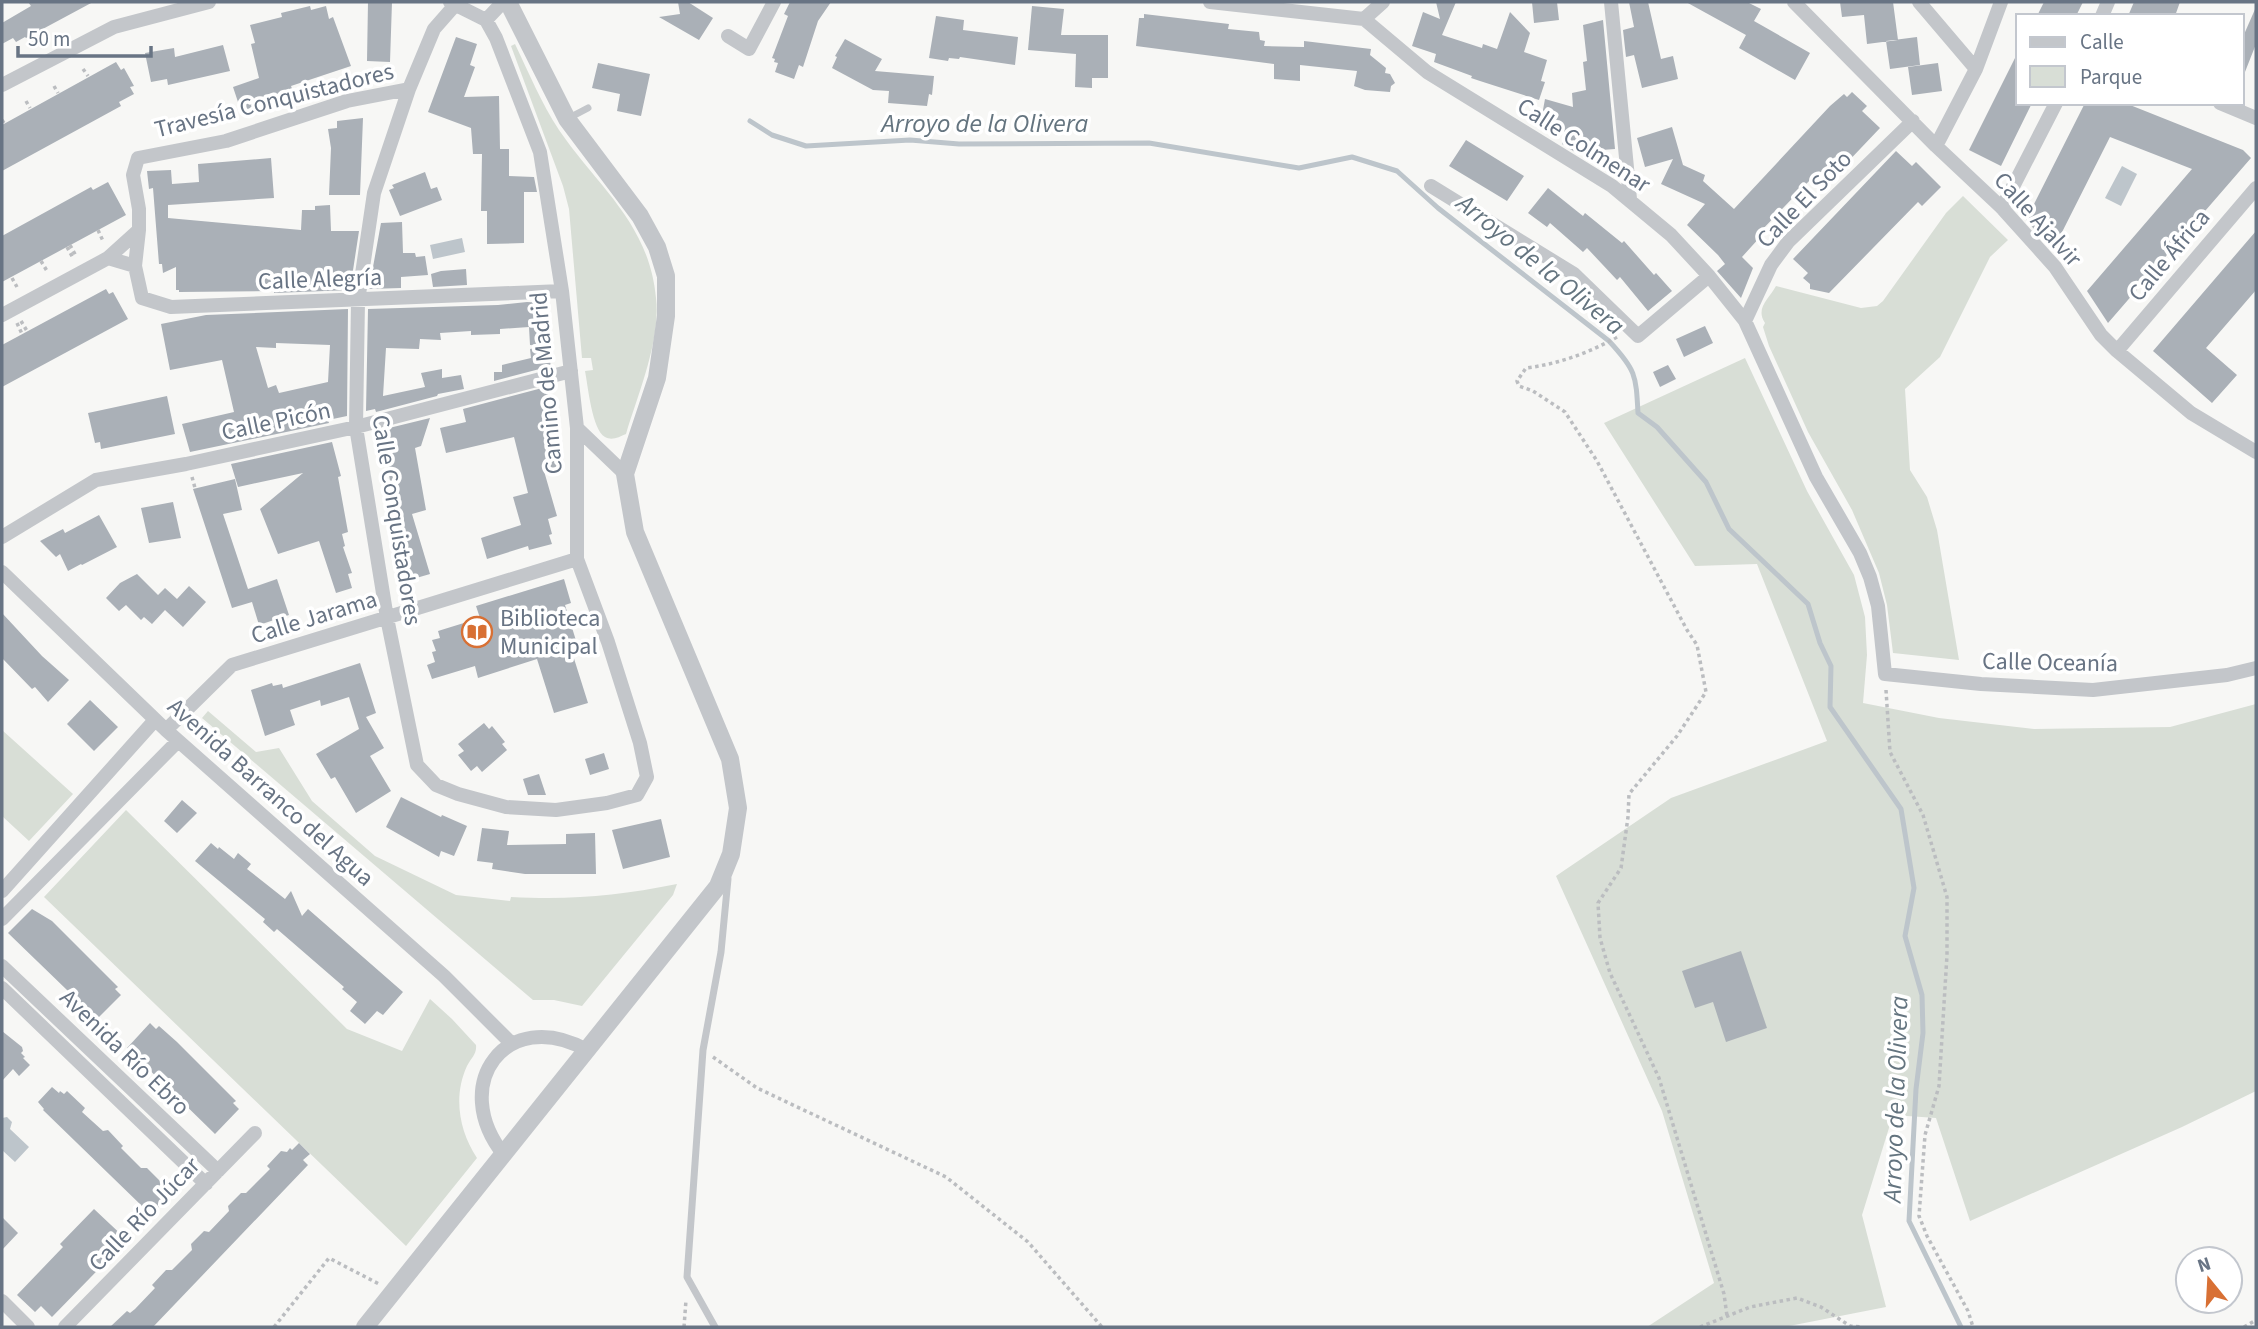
<svg xmlns="http://www.w3.org/2000/svg" width="2258" height="1329" font-family="'Source Sans 3',sans-serif">
<rect width="100%" height="100%" fill="#f7f7f5"/>
<path fill="#d8ded6" d="M515 44C529 73 541 103 559 130 598 187 649 223 656 298 661 340 638 394 626 434 619 437 612 441 605 437 592 430 588 386 585 371L593 370 591 358H582L569 209 563 186 511 46Z
M1963 196 2008 240 1990 257 1940 357 1905 389 1910 470 1927 497 1937 530 1959 660 1893 653 1887 605 1879 573 1852 510 1808 432 1769 346 1763 327 1765 323C1755 308 1769 299 1776 286L1861 308 1877 306 1883 301 1946 213Z
M1745 358 1807 491 1854 575 1865 617 1867 655 1863 703 1939 718 2034 729 2170 727 2256 704V1091L2182 1127 1970 1221 1936 1118 1893 1115 1862 1215 1886 1307 1784 1327H1647L1714 1283 1662 1111 1556 876 1671 798 1827 741 1757 564 1695 566 1604 423Z
M208 711 256 752 279 748 312 801 375 856 456 895 510 901 511 897C573 900 617 896 677 884L673 895 582 1006 554 1000H533L202 718Z
M2 730 73 794 29 841 2 816Z
M126 810 347 1029 402 1051 430 999 452 1019 476 1045C477 1054 471 1058 467 1066 453 1096 459 1131 477 1158L406 1246 44 897Z"/>
<path fill="#bdc5cb" d="M2122 166 2137 174 2121 206 2105 198Z
M462 238 465 252 433 259 430 245Z
M7 1117 12 1122 10 1129 29 1147 15 1162 2 1150V1118Z"/>
<g fill="none" stroke-linecap="round" stroke-linejoin="round">
<path stroke="#bdc5cb" stroke-width="5" d="M750 121 772 135 806 146 910 140 959 144 1149 143 1299 168 1352 157 1397 171 1438 208 1609 341C1636 370 1636 375 1638 413L1657 427 1706 482 1729 529 1808 604 1820 643 1831 666 1830 707 1901 809 1914 888 1905 936 1922 995 1923 1033 1916 1089 1909 1221 1961 1327"/>
</g>
<path fill="#aab0b7" fill-rule="evenodd" d="M28 2H93L26 38 25 37 16 42 13 38 2 44V23L31 6Z
M368 2H392L390 62 367 61Z
M678 2H688L713 18 699 40 659 17 680 14Z
M790 2H831L818 21 803 67 799 65 794 79 775 72 778 63 774 62 775 59 772 58 788 16 784 14Z
M1436 2H1456L1442 35 1482 48 1483 44 1497 49 1510 12 1530 33 1524 52 1547 60 1541 81 1545 82 1539 100 1480 81 1471 78 1472 76 1434 62 1436 54 1412 46 1423 12 1440 19Z
M1532 2H1557L1559 20 1534 23Z
M1629 2H1648L1661 59 1673 56 1678 79 1642 88 1634 55 1626 57 1623 30 1634 27Z
M1686 2H1747L1761 9 1754 21 1810 53 1795 80 1739 48 1746 35Z
M1840 2H1893L1898 40 1867 44 1864 15 1842 17Z
M2044 2H2083L2076 16H2037Z
M2134 2H2180L2175 16H2128Z
M310 6 311 10 326 6 329 19 333 17 351 66 291 86 294 94 241 111 233 87 259 78 251 44 255 43 250 25 282 17 281 13Z
M1032 6 1064 9 1061 35H1108V78H1092V88L1075 87 1076 54 1028 50Z
M2256 7V44L2243 77 2242 39Z
M1144 14 1229 24 1228 29 1259 32 1260 40 1265 41 1264 46 1304 47V41L1371 49 1370 55 1386 68 1385 73 1390 74 1395 83 1391 86 1390 92 1365 90 1354 86 1357 71 1300 65V81L1274 79V64L1136 46 1139 18H1144Z
M936 16 964 20 963 30 1018 37 1015 65 960 57 959 59 949 58 948 61 929 58Z
M1603 20 1615 149 1575 152 1562 144 1565 132 1540 126 1545 99 1573 107 1572 93 1586 90 1583 62 1587 61 1583 25Z
M456 37 477 44 470 65 475 67 464 97 499 96 500 149H509V176L534 177 537 192H524V243L487 244V211H481L482 154H473L471 128 428 112Z
M1917 37 1920 65 1890 69 1886 41Z
M845 39 882 59 875 71 934 76 932 95 929 94 927 106 888 103 889 91 873 90 832 68 837 57 835 56Z
M223 45 230 71 168 85 167 79 151 82 145 53 174 48 175 57Z
M2018 52V103H2032L2001 166 1969 150Z
M116 62 121 70 124 68 134 86 130 87 134 94 119 102 121 106 2 171V125Z
M598 63 650 74 641 116 617 111 620 94 592 88Z
M1938 63 1942 91 1912 95 1908 67Z
M1852 92 1867 106 1862 111 1880 128 1822 189 1811 179 1758 234 1761 236 1742 257 1753 268 1741 298 1717 271 1725 264 1718 255 1687 225 1705 204 1661 184 1673 159 1645 167 1637 138 1672 127 1683 165 1705 175 1703 181 1734 209 1830 106 1844 94 1847 97Z
M2085 103H2125L2243 150 2251 158 2108 323 2087 291 2192 169 2110 137 2053 250 2026 220Z
M363 118 360 195H329L331 148 328 129 337 128V121Z
M1466 140 1524 176 1507 201 1449 166Z
M1896 151 1912 166 1916 162 1941 187 1922 206 1918 202 1829 293 1810 289V284L1803 278 1808 273 1793 259Z
M271 158 274 198 168 205V218L301 230 302 210H315V206L330 205 331 231H359L350 290 274 293V291L179 292V290H176V267L163 273 162 264H159L153 188 149 189 147 171 171 170 172 184 199 182 198 164Z
M425 172 431 189 437 187 442 200 400 216 389 190 394 188 392 185Z
M108 182 126 215 2 282V236L91 187 93 190Z
M1548 188 1583 216 1585 213 1622 243 1624 241 1654 275 1656 273 1672 291 1648 311 1620 277 1617 280 1587 248 1583 252 1550 223 1547 227 1528 213Z
M402 222 403 253H415L416 257 425 256 428 275 401 277V288L369 289 381 223Z
M2256 231V290L2206 348 2237 375 2212 403 2153 351Z
M466 269 467 285 433 287 431 274 441 271Z
M106 289 109 294 113 292 128 319 2 387V345Z
M527 302 545 303 547 330H543L551 366 494 381V372H502V365L531 358 530 349 545 346 530 345 529 327 500 329V334L471 335V331L440 333 441 340 420 339 419 349 386 348 383 396 425 387 421 373 442 369V378L461 375 464 389 438 394 437 396 376 412 375 409 366 411 368 309 498 305Z
M348 309 347 416 328 420 329 423 190 452 182 424 234 412 222 360 170 370 161 324 206 315ZM276 343 330 345 328 382 279 393 276 385 268 388 256 347 276 348Z
M1705 326 1713 343 1684 357 1676 339Z
M1668 365 1676 379 1660 387 1653 372Z
M546 387 553 418 547 419 558 468 544 471 557 516 548 519 552 534 549 535 552 544 529 550 528 546 487 559 481 538 521 525 513 497 528 493 514 437 446 453 440 428 466 422 463 409Z
M167 396 175 434 101 449 100 442 95 443 88 413Z
M430 418 421 446 415 448 426 510 412 514 430 574 406 581 401 563H403L397 536 401 535 391 503H394L381 430Z
M332 442 341 476 338 477 348 532 342 534 345 546 343 547 352 573 348 574 352 588 336 593 319 541 278 554 260 509 303 473 238 487 231 464Z
M235 479 242 510 223 514 248 589 277 579 289 615 259 625 252 602 232 608 193 489Z
M173 502 181 538 149 543 141 508Z
M99 515 117 547 82 565 81 564 68 571 60 554 56 557 40 541 63 529 65 533Z
M137 574 158 595 165 588 177 599 189 586 206 602 183 627 165 610 152 624 144 617 141 620 126 605 119 611 106 598 120 583Z
M564 579 571 603 565 605 578 647 571 649 588 703 554 713 537 659 478 678 475 666 432 679 427 665 435 662 432 652 436 651 432 640 440 638 438 631 480 618 476 606Z
M2 613 42 656 69 680 48 702 35 687 32 689 2 658Z
M360 663 376 713 366 717 384 748 370 756 391 791 356 813 335 777 331 779 316 754 359 729 349 697 321 706 320 700 290 710 295 725 265 736 251 690 272 683 273 686 282 684 283 688Z
M90 700 118 727 94 751 67 724Z
M484 723 489 729 492 726 505 742 502 744 507 750 482 772 477 766 471 771 458 755 464 751 458 744Z
M604 753 609 769 590 775 585 759Z
M539 774 546 795H528L523 779Z
M401 797 441 817 442 815 467 826 454 856 441 851 439 857 386 827Z
M182 800 197 813 177 833 164 821Z
M661 819 670 857 623 869 612 830Z
M482 828 509 831 507 845 566 844V834L595 833 596 874H525L492 869 493 863 477 861Z
M211 843 218 849 219 847 234 859 238 853 251 864 247 869 285 899 291 891 302 916 308 909 403 992 383 1015 377 1011 365 1024 350 1011 357 1002 342 989 344 987 277 929 274 932 263 922 265 919 195 861Z
M32 909 52 921 118 987 115 989 121 995 97 1019 8 933Z
M1741 951 1767 1028 1726 1042 1713 1002 1695 1008 1682 971Z
M150 1023 156 1029 159 1026 177 1042 236 1101 233 1103 239 1109 215 1134 127 1048Z
M2 1031 22 1047 23 1051 21 1053 25 1057 23 1058 30 1065 19 1076 13 1069 2 1081Z
M52 1087 59 1093 60 1091 64 1094 67 1091 85 1108 82 1112 103 1131 108 1130 123 1146 121 1148 141 1168H147L162 1183 159 1186 168 1198 157 1209 151 1202 144 1208 43 1110 44 1109 38 1102Z
M299 1143 310 1154 303 1160 308 1165 153 1327H110L127 1311 130 1313 135 1309 155 1288 152 1285 166 1270H172L192 1250 191 1244 204 1231 209 1232 229 1211 228 1206 241 1193H246L270 1169 267 1166 281 1151 287 1152 290 1148 292 1150Z
M94 1209 127 1240 52 1317 41 1306 35 1312 17 1295 63 1247 60 1244Z
M2 1217 18 1233 2 1250Z"/>
<g fill="none" stroke-linecap="round" stroke-linejoin="round">
<path stroke="#bbbdc0" stroke-width="3.5" stroke-dasharray="3.5 3.5" stroke-linecap="butt" d="M83 69 88 76
M54 86 58 93
M26 101 30 108
M2 120 4 123
M98 230 103 241
M70 245 76 256
M67 247 73 258
M41 261 47 271
M12 278 17 287
M21 321 27 331
M17 323 22 334
M1617 337C1589 353 1558 364 1526 368L1517 381 1519 386 1533 391 1565 412 1597 461 1687 630 1697 645 1706 692 1677 736 1629 794 1628 817 1621 868 1598 903 1600 938 1610 973 1659 1078 1724 1294 1727 1316
M192 477 195 488
M1886 690 1890 752 1923 815 1947 897V955L1939 1086 1925 1135 1919 1216 1927 1236 1968 1311 1973 1327
M713 1057 757 1088 946 1177 1028 1242 1102 1327
M274 1327 329 1258 379 1284
M684 1327 686 1300
M1700 1327 1750 1307 1797 1298 1821 1307 1850 1326 1862 1327
M2244 1327 2256 1320"/>
<path stroke="#c3c6ca" stroke-width="7" d="M567 119 588 108
M715 1327 687 1277 703 1050 721 952 728 879"/>
<path stroke="#c3c6ca" stroke-width="14" d="M450 2 486 20 496 38 540 152 562 291 577 428V559L608 642 640 743 647 777 637 795 607 803 556 810 506 807 458 794 436 785 417 765 387 618 356 427 358 301 374 193 409 89 434 29 456 4 459 2
M1210 2 1364 19 1427 72 1612 186 1671 235 1709 276 1745 321 1816 477 1860 553 1870 577 1878 606 1885 674 1981 684 2093 690 2227 675 2256 668
M1611 2 1630 199
M1794 2 1936 146 2002 208 2055 267 2101 335 2117 351 2191 413 2256 452
M1919 2 1976 69 2001 2
M2102 16 2108 2
M1364 19 1383 2
M486 20 503 2
M728 36 749 49 774 2
M2 85 114 27 209 2
M2220 103 2256 118
M1936 146 1976 69
M1431 186 1574 274 1638 336 1709 276
M2002 208 2056 103
M108 258 135 266 142 298 171 307 562 291
M135 266 139 230
M2 315 108 258 139 230V209L133 175 138 158 226 141 347 101 409 89
M1745 321 1771 265 1788 242 1913 121
M2117 351 2256 188
M577 428 625 474
M2 537 96 480 186 464 356 427 571 371
M2 572 166 730 444 976 512 1044
M166 730 232 665 577 559
M2 891 155 720
M2 919 178 741
M2 966 218 1171
M2 988 206 1184
M504 1155C448 1085 506 1005 587 1050
M2 1301 28 1327
M65 1327 255 1133"/>
<path stroke="#c3c6ca" stroke-width="18" d="M365 1327 718 886 731 854 738 808 730 759 635 532 625 474 657 378 666 316V276L657 247 640 216 567 119 508 2"/>
</g>
<defs>
<g id="library-ring" transform="scale(1.575)"><circle r="9.5" fill="#fff" stroke="#d87034" stroke-width="1.5"/><path d="M-6-4Q-3-5.5-.7-3.5V5Q-3 3-6 4ZM6-4Q3-5.5 .7-3.5V5Q3 3 6 4Z" fill="#d87034"/></g>
</defs>
<g fill-rule="evenodd">
<use href="#library-ring" x="477" y="632"/>
</g>
<g text-anchor="middle" stroke-width="7" stroke-linejoin="round" paint-order="stroke">
<g font-size="24" fill="#687484" stroke="#fff">
<text transform="translate(274 100) rotate(-14)" y="8">Travesía Conquistadores</text>
<text transform="translate(1584 145) rotate(33)" y="8">Calle Colmenar</text>
<text transform="translate(1804 199) rotate(-46)" y="8">Calle El Soto</text>
<text transform="translate(2038 219) rotate(48)" y="8">Calle Ajalvir</text>
<text transform="translate(2169 255) rotate(-50)" y="8">Calle África</text>
<text transform="translate(320 279) rotate(-2)" y="8">Calle Alegría</text>
<text transform="translate(546 383) rotate(-95)" y="8">Camino de Madrid</text>
<text transform="translate(276 421) rotate(-12)" y="8">Calle Picón</text>
<text transform="translate(397 520) rotate(81)" y="8">Calle Conquistadores</text>
<text transform="translate(314 617) rotate(-17)" y="8">Calle Jarama</text>
<text transform="translate(2050 662) rotate(1)" y="8">Calle Oceanía</text>
<text transform="translate(271 792) rotate(42)" y="8">Avenida Barranco del Agua</text>
<text transform="translate(125 1052) rotate(44)" y="8">Avenida Río Ebro</text>
<text transform="translate(144 1214) rotate(-46)" y="8">Calle Río Júcar</text>
</g>
<g font-size="24" fill="#687484" stroke="#fff" text-anchor="start">
<text x="500" y="626">Biblioteca<tspan x="500" dy="28">Municipal</tspan></text>
</g>
<g font-size="26" font-style="italic" fill="#64747f" stroke="#fff">
<text x="985" y="132">Arroyo de la Olivera</text>
<text transform="translate(1541 264) rotate(39)" y="9">Arroyo de la Olivera</text>
<text transform="translate(1895 1099) rotate(-88)" y="9">Arroyo de la Olivera</text>
</g>
</g>
<rect width="2258" height="1329" fill="none" stroke="#687484" stroke-width="7"/>
<rect x="2016" y="14" width="228" height="91" fill="#ffffff" stroke="#c3c7ce" stroke-width="2"/>
<rect x="2030" y="37" width="35" height="10" fill="#c3c6ca" stroke="#c3c7ce" stroke-width="2"/>
<text x="2080" y="49" font-size="21" fill="#687484">Calle</text>
<rect x="2030" y="66" width="35" height="21" fill="#d8ded6" stroke="#c3c7ce" stroke-width="2"/>
<text x="2080" y="84" font-size="21" fill="#687484">Parque</text>
<g transform="translate(2209 1280) rotate(342)"><circle r="33" fill="#ffffff" stroke="#c3c7ce" stroke-width="2"/>
<path d="M0-5L12 26L0 18L-12 26Z" fill="#d87034"/>
<text y="-10" font-size="19" font-weight="bold" text-anchor="middle" fill="#687484">N</text>
</g>
<path d="M18 46v10h133v-10" fill="none" stroke="#687484" stroke-width="3.5"/>
<text x="28" y="46" font-size="21" fill="#687484" stroke="#ffffff" stroke-width="5" paint-order="stroke">50 m</text>
</svg>
